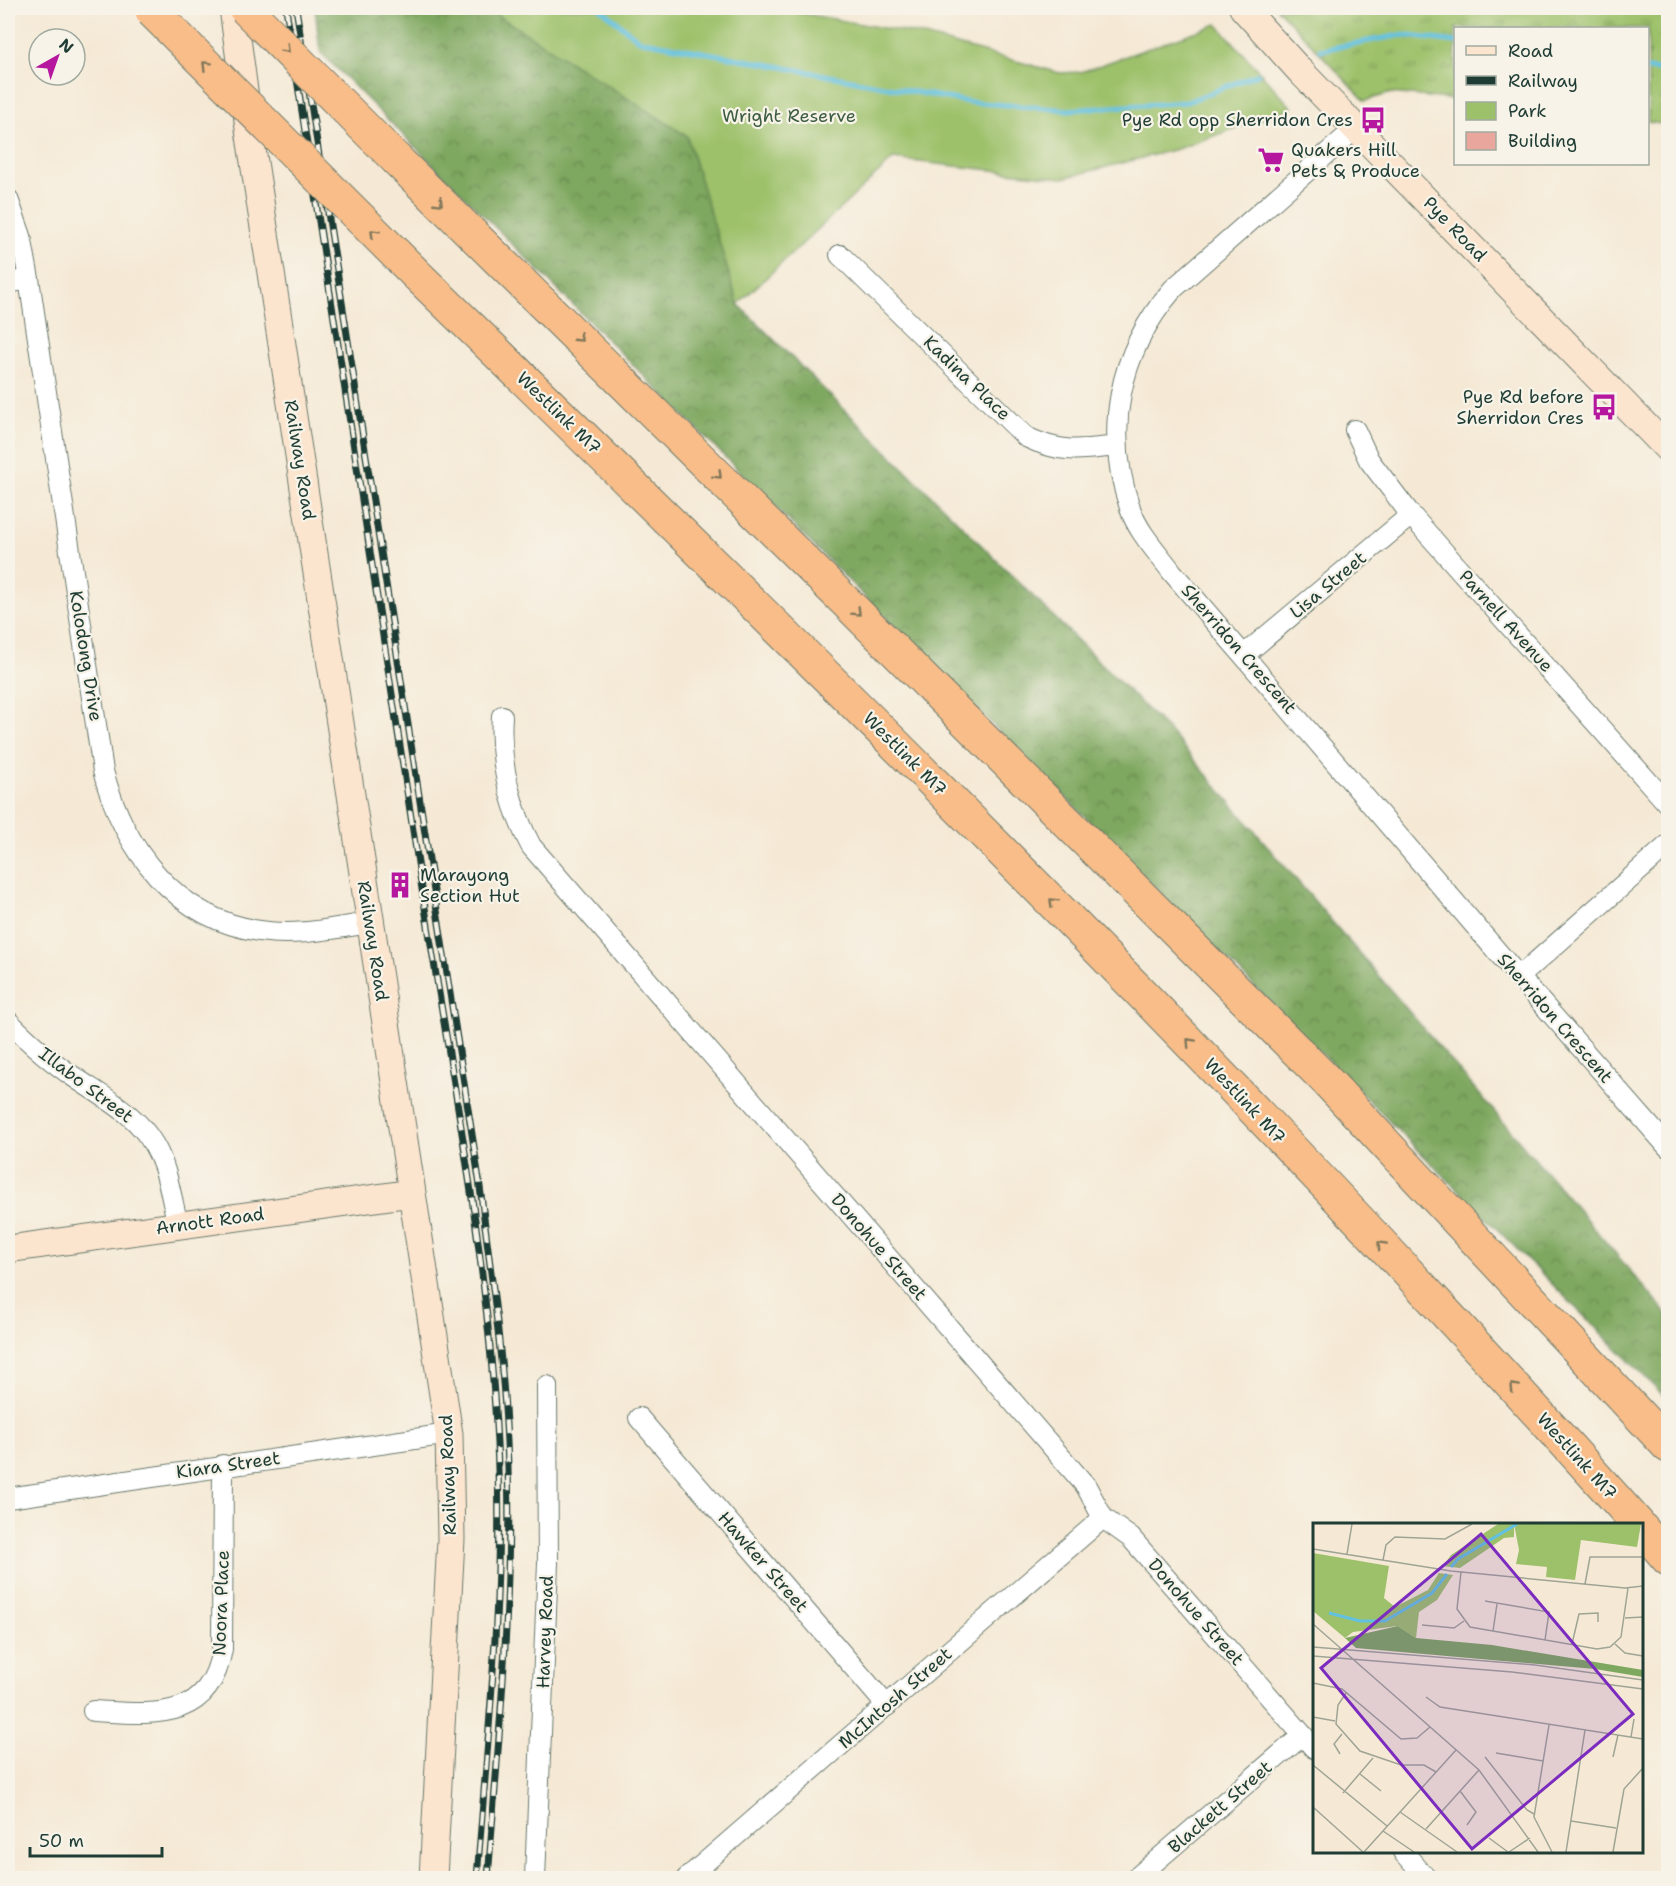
<svg xmlns="http://www.w3.org/2000/svg" width="1676" height="1886" font-family="'Shantell Sans',sans-serif">
<defs>
<pattern id="grass-tufts" width="24" height="20" patternUnits="userSpaceOnUse" patternTransform="scale(1.5)"><rect width="24" height="20" fill="#9dc16b"/><path d="M3 7l-1-3M5 7V3M7 7l1-3M15 17l-1-3M17 17v-4M19 17l1-3" fill="none" stroke="#7f9e59"/></pattern>
<pattern id="forest-crowns" width="20" height="18" patternUnits="userSpaceOnUse" patternTransform="scale(1.5)"><rect width="20" height="18" fill="#7ea75f"/><path d="M2 6a3 3 0 1 1 6 0M12 15a3 3 0 1 1 6 0" fill="none" stroke="#67894f"/></pattern>
</defs>
<rect width="100%" height="100%" fill="#f7f3e8"/>
<filter id="ink" filterUnits="userSpaceOnUse"><feTurbulence type="fractalNoise" baseFrequency=".0167" numOctaves="2"/><feDisplacementMap in="SourceGraphic" scale="12" xChannelSelector="R" yChannelSelector="G"/><feConvolveMatrix kernelMatrix="1 2 1 2 8 2 1 2 1" color-interpolation-filters="sRGB"/></filter>
<filter id="wash" filterUnits="userSpaceOnUse"><feTurbulence type="fractalNoise" baseFrequency=".008" numOctaves="4" result="noise"/><feDisplacementMap in="SourceGraphic" scale="24" xChannelSelector="R" yChannelSelector="G"/><feGaussianBlur stdDeviation="1.35" result="paint"/><feColorMatrix in="noise" values="0 0 0 0 0 0 0 0 0 0 0 0 0 0 0 0 0 1.4 0 .05"/><feComposite in="paint" operator="in"/></filter>
<g filter="url(#wash)">
<rect width="100%" height="100%" fill="#f5e9d5"/>
<path fill="url(#grass-tufts)" stroke="#5e7f50" stroke-width="1.5" d="M1277 8H1668V125L1648 122V28H1456L1455 100 1391 93 1365 101Z"/>
<path fill="url(#forest-crowns)" stroke="#4e724a" stroke-width="1.5" d="M315 8H486L687 136 738 304 1172 734 1668 1315V1400L320 52Z"/>
<path fill="#9dc16b" stroke="#5e7f50" stroke-width="1.5" d="M486 8H772L917 34 1060 73 1081 72 1217 24 1292 108 1177 149 1063 178 893 159 738 304 687 136Z"/>
<g fill="none" stroke-linecap="round" stroke-linejoin="round">
<path stroke="#62c1e0" stroke-width="5" d="M600 8 639 40 968 102 1069 110 1187 102 1258 74
M1320 50 1401 35 1456 42
M1648 69 1668 71"/>
</g>
<g id="blocks">
<path fill="#e8a69d" d="M405 876 407 892 395 894 393 878Z"/>
</g>
</g>
<g filter="url(#ink)">
<use href="#blocks" fill-opacity="0" stroke="#6a796c" stroke-width="1.5"/>
<g fill="none" stroke-linecap="round" stroke-linejoin="round">
<g stroke="#6a796c" stroke-width="22">
<path id="street" d="M1356 128 1173 289C1118 353 1103 431 1131 511 1139 533 1158 553 1172 572L1519 977 1668 1147
M8 199 21 236 29 279 103 771C124 849 175 919 260 931 297 937 334 928 370 923
M840 255 1026 437C1062 454 1079 450 1117 446
M8 283 29 279
M1355 430 1369 460 1411 515 1668 804
M1244 655 1411 515
M502 716C499 762 510 806 531 846L1086 1486 1103 1518 1131 1538 1314 1748
M1519 977 1668 845
M8 1021C28 1041 50 1061 74 1077 103 1097 136 1113 154 1145 168 1169 171 1198 178 1225
M639 1418 887 1706
M8 1498 449 1434
M93 1711C152 1714 210 1723 222 1649L223 1465
M1403 1852 1426 1878
M535 1878 548 1563 547 1386
M687 1878 1103 1518
M1136 1878 1303 1735"/>
</g>
<g stroke="#6a796c" stroke-width="29">
<path id="secondary" d="M233 8 250 136 449 1434 451 1539 433 1878
M1243 8 1301 72 1668 449
M8 1249 412 1193"/>
</g>
<g stroke="#6a796c" stroke-width="35">
<path id="highway" d="M398 161 849 605 1326 1080 1668 1446
M416 274C834 680 1250 1089 1638 1524
M1642 1529 1668 1559"/>
</g>
<use href="#street" stroke="#fff" stroke-width="20"/>
<use href="#secondary" stroke="#fce5cf" stroke-width="27"/>
<use href="#highway" stroke="#f8bd88" stroke-width="33"/>
<g stroke="#1f3d34" stroke-width="7">
<path id="rail" d="M286 8C331 301 377 595 422 889 451 1072 488 1257 497 1443 504 1588 488 1734 477 1878
M296 8 479 1179C490 1266 503 1354 507 1442 514 1587 499 1734 488 1878"/>
</g>
<use href="#rail" stroke="#f7f3e8" stroke-width="4.5" stroke-dasharray="14" stroke-linecap="butt"/>
<g stroke="#6a796c" stroke-width="35" stroke-linecap="butt">
<path id="highway-bridge" d="M245 8 398 161
M152 11 416 274"/>
</g>
<use href="#highway-bridge" stroke="#f8bd88" stroke-width="33"/>
</g>
<defs><path id="oneway-chevron" d="M-2-3.5L2.5 0L-2 3.5" fill="none" stroke-width="1.6" stroke-linecap="round" stroke-linejoin="round" transform="scale(1.5)"/></defs>
<g stroke="#81775a">
<use href="#oneway-chevron" transform="translate(286 49) rotate(45)"/>
<use href="#oneway-chevron" transform="translate(206 65) rotate(-135)"/>
<use href="#oneway-chevron" transform="translate(439 202) rotate(44)"/>
<use href="#oneway-chevron" transform="translate(374 233) rotate(-135)"/>
<use href="#oneway-chevron" transform="translate(579 338) rotate(44)"/>
<use href="#oneway-chevron" transform="translate(718 475) rotate(45)"/>
<use href="#oneway-chevron" transform="translate(857 612) rotate(45)"/>
<use href="#oneway-chevron" transform="translate(1053 902) rotate(-135)"/>
<use href="#oneway-chevron" transform="translate(1190 1042) rotate(-133)"/>
<use href="#oneway-chevron" transform="translate(1381 1245) rotate(-133)"/>
<use href="#oneway-chevron" transform="translate(1514 1387) rotate(-133)"/>
</g>
</g>
<defs>
<g id="bus-bare" transform="scale(2.07)"><path d="M-5-6H5V4H4V6H2V4H-2V6H-4V4H-5ZM-3.5-4V0h7V-4ZM-3.5 1.2v1.5H-2V1.2ZM2 1.2v1.5H3.5V1.2Z" fill="#b5179e" stroke="#f7f3e8" stroke-width="2.5" paint-order="stroke"/></g>
<g id="supermarket-bare" transform="scale(2.07)"><path d="M-6-5.5h2.5l.6 2H6L4.5 2H-2.5L-4.4-4H-6ZM-1.5 3.2a1.3 1.3 0 1 0 .1 0ZM3 3.2a1.3 1.3 0 1 0 .1 0Z" fill="#b5179e" stroke="#f7f3e8" stroke-width="2.5" paint-order="stroke"/></g>
<g id="building-bare" transform="scale(2.07)"><path d="M-4-6H4V6H1V3H-1V6H-4ZM-2.5-4.3h1.7v1.8h-1.7ZM.8-4.3h1.7v1.8H.8ZM-2.5-1h1.7V.8h-1.7ZM.8-1h1.7V.8H.8Z" fill="#b5179e" stroke="#f7f3e8" stroke-width="2.5" paint-order="stroke"/></g>
</defs>
<g fill-rule="evenodd">
<use href="#bus-bare" x="1373" y="120"/>
<use href="#supermarket-bare" x="1271" y="160"/>
<use href="#bus-bare" x="1604" y="407"/>
<use href="#building-bare" x="400" y="885"/>
</g>
<g text-anchor="middle" stroke-width="4.5" stroke-linejoin="round" paint-order="stroke">
<g font-size="18" fill="#3e5e42" stroke="#f7f3e8">
<text x="789" y="122">Wright Reserve</text>
</g>
<g font-size="18" fill="#1f3d34" stroke="#f7f3e8" text-anchor="end">
<text x="1353" y="126">Pye Rd opp Sherridon Cres</text>
<text x="1291" y="156" text-anchor="start">Quakers Hill<tspan x="1291" dy="21">Pets &amp; Produce</tspan></text>
<text x="1584" y="403">Pye Rd before<tspan x="1584" dy="21">Sherridon Cres</tspan></text>
<text x="420" y="881" text-anchor="start">Marayong<tspan x="420" dy="21">Section Hut</tspan></text>
</g>
<g font-size="18" fill="#1f3d34" stroke="#f7f3e8">
<text transform="translate(1455 229) rotate(46)" y="6">Pye Road</text>
<text transform="translate(967 378) rotate(44)" y="6">Kadina Place</text>
<text transform="translate(559 413) rotate(44)" y="6">Westlink M7</text>
<text transform="translate(300 460) rotate(81)" y="6">Railway Road</text>
<text transform="translate(1328 585) rotate(-40)" y="6">Lisa Street</text>
<text transform="translate(1506 621) rotate(48)" y="6">Parnell Avenue</text>
<text transform="translate(1239 649) rotate(49)" y="6">Sherridon Crescent</text>
<text transform="translate(86 656) rotate(81)" y="6">Kolodong Drive</text>
<text transform="translate(905 754) rotate(45)" y="6">Westlink M7</text>
<text transform="translate(373 941) rotate(81)" y="6">Railway Road</text>
<text transform="translate(1555 1018) rotate(49)" y="6">Sherridon Crescent</text>
<text transform="translate(86 1085) rotate(37)" y="6">Illabo Street</text>
<text transform="translate(1245 1101) rotate(47)" y="6">Westlink M7</text>
<text transform="translate(210 1221) rotate(-8)" y="6">Arnott Road</text>
<text transform="translate(879 1247) rotate(49)" y="6">Donohue Street</text>
<text transform="translate(1577 1456) rotate(48)" y="6">Westlink M7</text>
<text transform="translate(228 1465) rotate(-8)" y="6">Kiara Street</text>
<text transform="translate(448 1475) rotate(-92)" y="6">Railway Road</text>
<text transform="translate(763 1562) rotate(49)" y="6">Hawker Street</text>
<text transform="translate(221 1603) rotate(-88)" y="6">Noora Place</text>
<text transform="translate(1196 1612) rotate(49)" y="6">Donohue Street</text>
<text transform="translate(545 1632) rotate(-88)" y="6">Harvey Road</text>
<text transform="translate(895 1698) rotate(-41)" y="6">McIntosh Street</text>
<text transform="translate(1220 1807) rotate(-41)" y="6">Blackett Street</text>
</g>
</g>
<g transform="translate(1313 1523)">
<rect width="330" height="330" fill="#f5e9d5"/>
<path d="M185 1H201V14L191 15 147 45 130 43 138 32Z" fill="#9dc16b"/>
<path d="M85 103 103 115 179 122 330 147V154L282 146 43 125 32 115Z" fill="#7ea75f"/>
<path d="M201 1H328L324 24 268 17 262 57 233 54 234 44 203 41 206 27ZM0 30 76 43 71 75 82 84 115 67 126 50 140 52 124 77 106 89 103 115 84 103 40 109 32 115 0 88Z" fill="#9dc16b"/>
<path fill="none" stroke="#62c1e0" stroke-width="3" d="M138 44 145 36 204 1M16 90 47 98H72L119 70 134 51"/>
<path fill="none" stroke="#9fa495" stroke-width="1.5" d="M0 26 138 48 312 65 330 63M34 31 39 1M70 37 73 22 82 14 132 16 159 1M148 49 144 86 157 104 284 126 297 124 308 114 315 65M272 61 277 34H330M172 78 236 89 232 117M312 95 330 94M0 101 166 247 225 329M109 102 141 105 151 98M180 108 184 81M259 121 266 91 285 90V99M302 121 312 130 330 133M0 124 222 142 330 157M0 133 199 149 330 166M0 160 29 166 88 216 104 215 117 204M33 170 25 182 23 201 47 228 88 242H111L123 249M113 174 127 184 330 216M0 194 22 198M236 202 221 294 239 329M318 214 321 196M183 230 230 238M27 231 21 221 29 211M172 234 214 287 221 291M300 234 305 212M0 242 74 303M47 251 68 268M147 268 163 289 154 302M30 270 60 235M0 284 50 329M87 289 144 329M258 298 303 305M113 306 166 247M70 308 101 329M176 315 195 329M51 329 143 227M196 329 217 315M253 329 272 207M300 329 311 266 330 245"/>
<path fill="#7b2cbf" fill-opacity="0.15" stroke="#7b2cbf" stroke-width="3" d="M168 11 320 191 159 326 8 145Z"/>
<rect width="330" height="330" fill="none" stroke="#1f3d34" stroke-width="3"/>
</g>
<rect width="1676" height="1886" fill="none" stroke="#f7f3e8" stroke-width="30"/>
<rect x="1454" y="27" width="195" height="138" fill="#f7f3e8" stroke="#a1aaa0" stroke-width="1.5"/>
<rect x="1466" y="46" width="30" height="9" fill="#fce5cf" stroke="#a1aaa0" stroke-width="1.5"/>
<text x="1508" y="57" font-size="18" fill="#1f3d34">Road</text>
<rect x="1466" y="76" width="30" height="9" fill="#1f3d34" stroke="#a1aaa0" stroke-width="1.5"/>
<text x="1508" y="87" font-size="18" fill="#1f3d34">Railway</text>
<rect x="1466" y="102" width="30" height="18" fill="#9dc16b" stroke="#a1aaa0" stroke-width="1.5"/>
<text x="1508" y="117" font-size="18" fill="#1f3d34">Park</text>
<rect x="1466" y="132" width="30" height="18" fill="#e8a69d" stroke="#a1aaa0" stroke-width="1.5"/>
<text x="1508" y="147" font-size="18" fill="#1f3d34">Building</text>
<g transform="translate(57 57) rotate(40)"><circle r="28" fill="#f7f3e8" stroke="#a1aaa0" stroke-width="1.5"/>
<path d="M0-4.5L10 22L0 15L-10 22Z" fill="#b5179e"/>
<text y="-9" font-size="16" font-weight="bold" text-anchor="middle" fill="#1f3d34">N</text>
</g>
<path d="M30 1847v9h132v-9" fill="none" stroke="#1f3d34" stroke-width="3"/>
<text x="39" y="1847" font-size="18" fill="#1f3d34" stroke="#f7f3e8" stroke-width="4.5" paint-order="stroke">50 m</text>
</svg>
